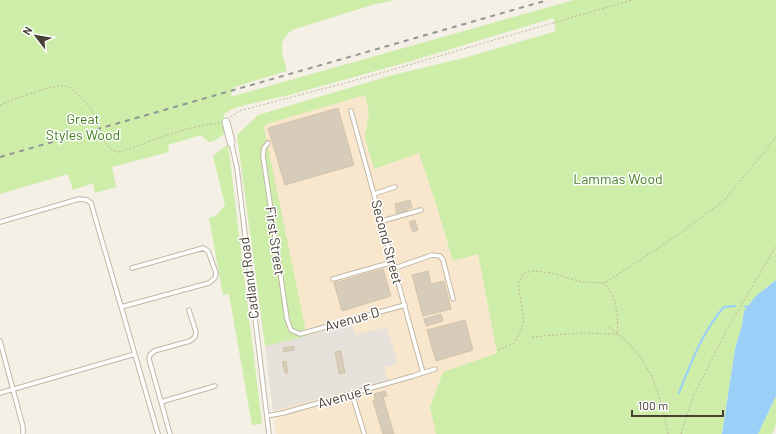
<svg xmlns="http://www.w3.org/2000/svg" width="776" height="434" font-family="Barlow,sans-serif">
<rect width="100%" height="100%" fill="#f4f0e5"/>
<path fill="#f9e7cd" d="M393 75 436 204 453 261 478 254 497 353 443 372 430 407 436 434H276L265 346 290 341 258 115Z"/>
<path fill="#e6e1da" d="M350 325 353 327 356 335 387 327 398 363 384 368 388 380 273 411 265 346Z"/>
<path fill="#cdeda9" d="M0 0H396L375 4 292 30C276 42 283 54 287 71L234 87 230 97 574 0H776V280L756 296 744 311 742 325 735 349 722 434H436L430 407 443 372 497 353 478 254 453 261 436 204 419 153 374 169 365 137 369 112 365 95 270 123 265 125 264 128 307 336 265 346 237 135 258 115 393 75 468 57 556 31 553 18 408 62 289 95 245 105 232 109 223 115 231 129 214 141 209 142 201 135 168 145 169 152 112 167 116 187 95 193 93 183 73 190 68 174 0 194Z
M228 144 262 424 252 425 229 294 223 295 209 218 217 215 225 205 213 156Z
M776 396V424L772 434H758Z"/>
<path fill="#9ad0f7" d="M776 280V396L758 434H722L735 349 742 325 744 311 756 296Z"/>
<g fill="none" stroke-linecap="round" stroke-linejoin="round">
<path stroke="#9ad0f7" stroke-width="2" d="M745 306 747 307
M679 393C691 363 702 332 724 307L735 306"/>
</g>
<path fill="#d7ccb9" stroke="#d2c4ab" d="M338 108 354 165 285 185 268 128Z
M410 200 412 208 407 209V212L397 215 395 204Z
M415 220 418 230 413 232 409 222Z
M383 269 391 296 342 311 334 283Z
M428 271 431 284 444 281 451 309 423 316 412 275Z
M441 314 443 321 426 326 424 319Z
M465 320 473 350 436 361 427 330Z
M294 346V350L284 352 283 348Z
M341 351 345 373 339 374 335 352Z
M286 361 288 373H285L282 362Z
M385 391 387 396 383 397 394 434H383L373 401 375 400 374 394Z"/>
<g fill="none" stroke-linecap="round" stroke-linejoin="round">
<g stroke="#c1b8a6" stroke-width="5.5">
<path id="lane" d="M351 111 423 373
M231 142 237 168 269 434
M268 143 264 148 263 156 287 319 291 330 300 334 405 305
M374 194 395 187
M382 221 421 210
M0 222 79 199 87 200 91 203 158 434
M395 268 432 255 440 256 443 260 453 299
M333 279 393 262
M121 307 209 283 215 278 216 273 208 251 203 248 132 268
M0 341 23 427V434
M0 393 135 354
M352 394 364 433
M161 402 215 386
M267 416 283 413 413 376 435 369
M170 434 149 359 150 355 154 351 190 341 195 337 196 332 189 310"/>
</g>
<g stroke="#c1b8a6" stroke-width="9">
<path id="street" d="M226 122 231 142"/>
</g>
<path stroke="#c4b496" stroke-width="1" stroke-dasharray="2 2" stroke-linecap="butt" d="M0 105C13 100 53 84 65 86 70 87 75 91 78 95 83 100 89 105 92 111 100 124 101 151 120 152 152 141 186 126 220 123
M230 117 239 111 360 79 632 0
M609 327C615 332 622 337 628 343 653 367 662 401 668 434
M532 337 579 333 618 334C617 315 618 299 605 284
M498 350 514 343 521 331 524 320 518 284 523 274 532 271 552 273 581 282 605 283 670 240 724 201 776 137
M681 434 693 397 727 329 776 246"/>
<use href="#lane" stroke="#fff" stroke-width="3.5"/>
<use href="#street" stroke="#fff" stroke-width="7"/>
<path stroke="#959595" stroke-width="2" stroke-dasharray="5 5" stroke-linecap="butt" d="M0 157 548 0"/>
</g>
<g text-anchor="middle" stroke-width="3" stroke-linejoin="round" paint-order="stroke">
<g font-size="14" fill="#437f21" stroke="#fff">
<text x="83" y="124">Great<tspan x="83" dy="16">Styles Wood</tspan></text>
<text x="618" y="184">Lammas Wood</text>
</g>
<g font-size="14" fill="#474034" stroke="#fff">
<text transform="translate(275 241) rotate(82)" y="5">First Street</text>
<text transform="translate(387 242) rotate(75)" y="5">Second Street</text>
<text transform="translate(249 278) rotate(-97)" y="5">Cadland Road</text>
<text transform="translate(352 319) rotate(-16)" y="5">Avenue D</text>
<text transform="translate(345 396) rotate(-16)" y="5">Avenue E</text>
</g>
</g>
<g transform="translate(36 36) rotate(301)" stroke="#ffffff" stroke-width="3" paint-order="stroke">
<path d="M0-3L7 15L0 10L-7 15Z" fill="#474034"/>
<text y="-6" font-size="11" font-weight="bold" text-anchor="middle" fill="#474034">N</text>
</g>
<path d="M632 410v6h91v-6" fill="none" stroke="#474034" stroke-width="2"/>
<text x="638" y="410" font-size="12" fill="#474034" stroke="#ffffff" stroke-width="3" paint-order="stroke">100 m</text>
</svg>
